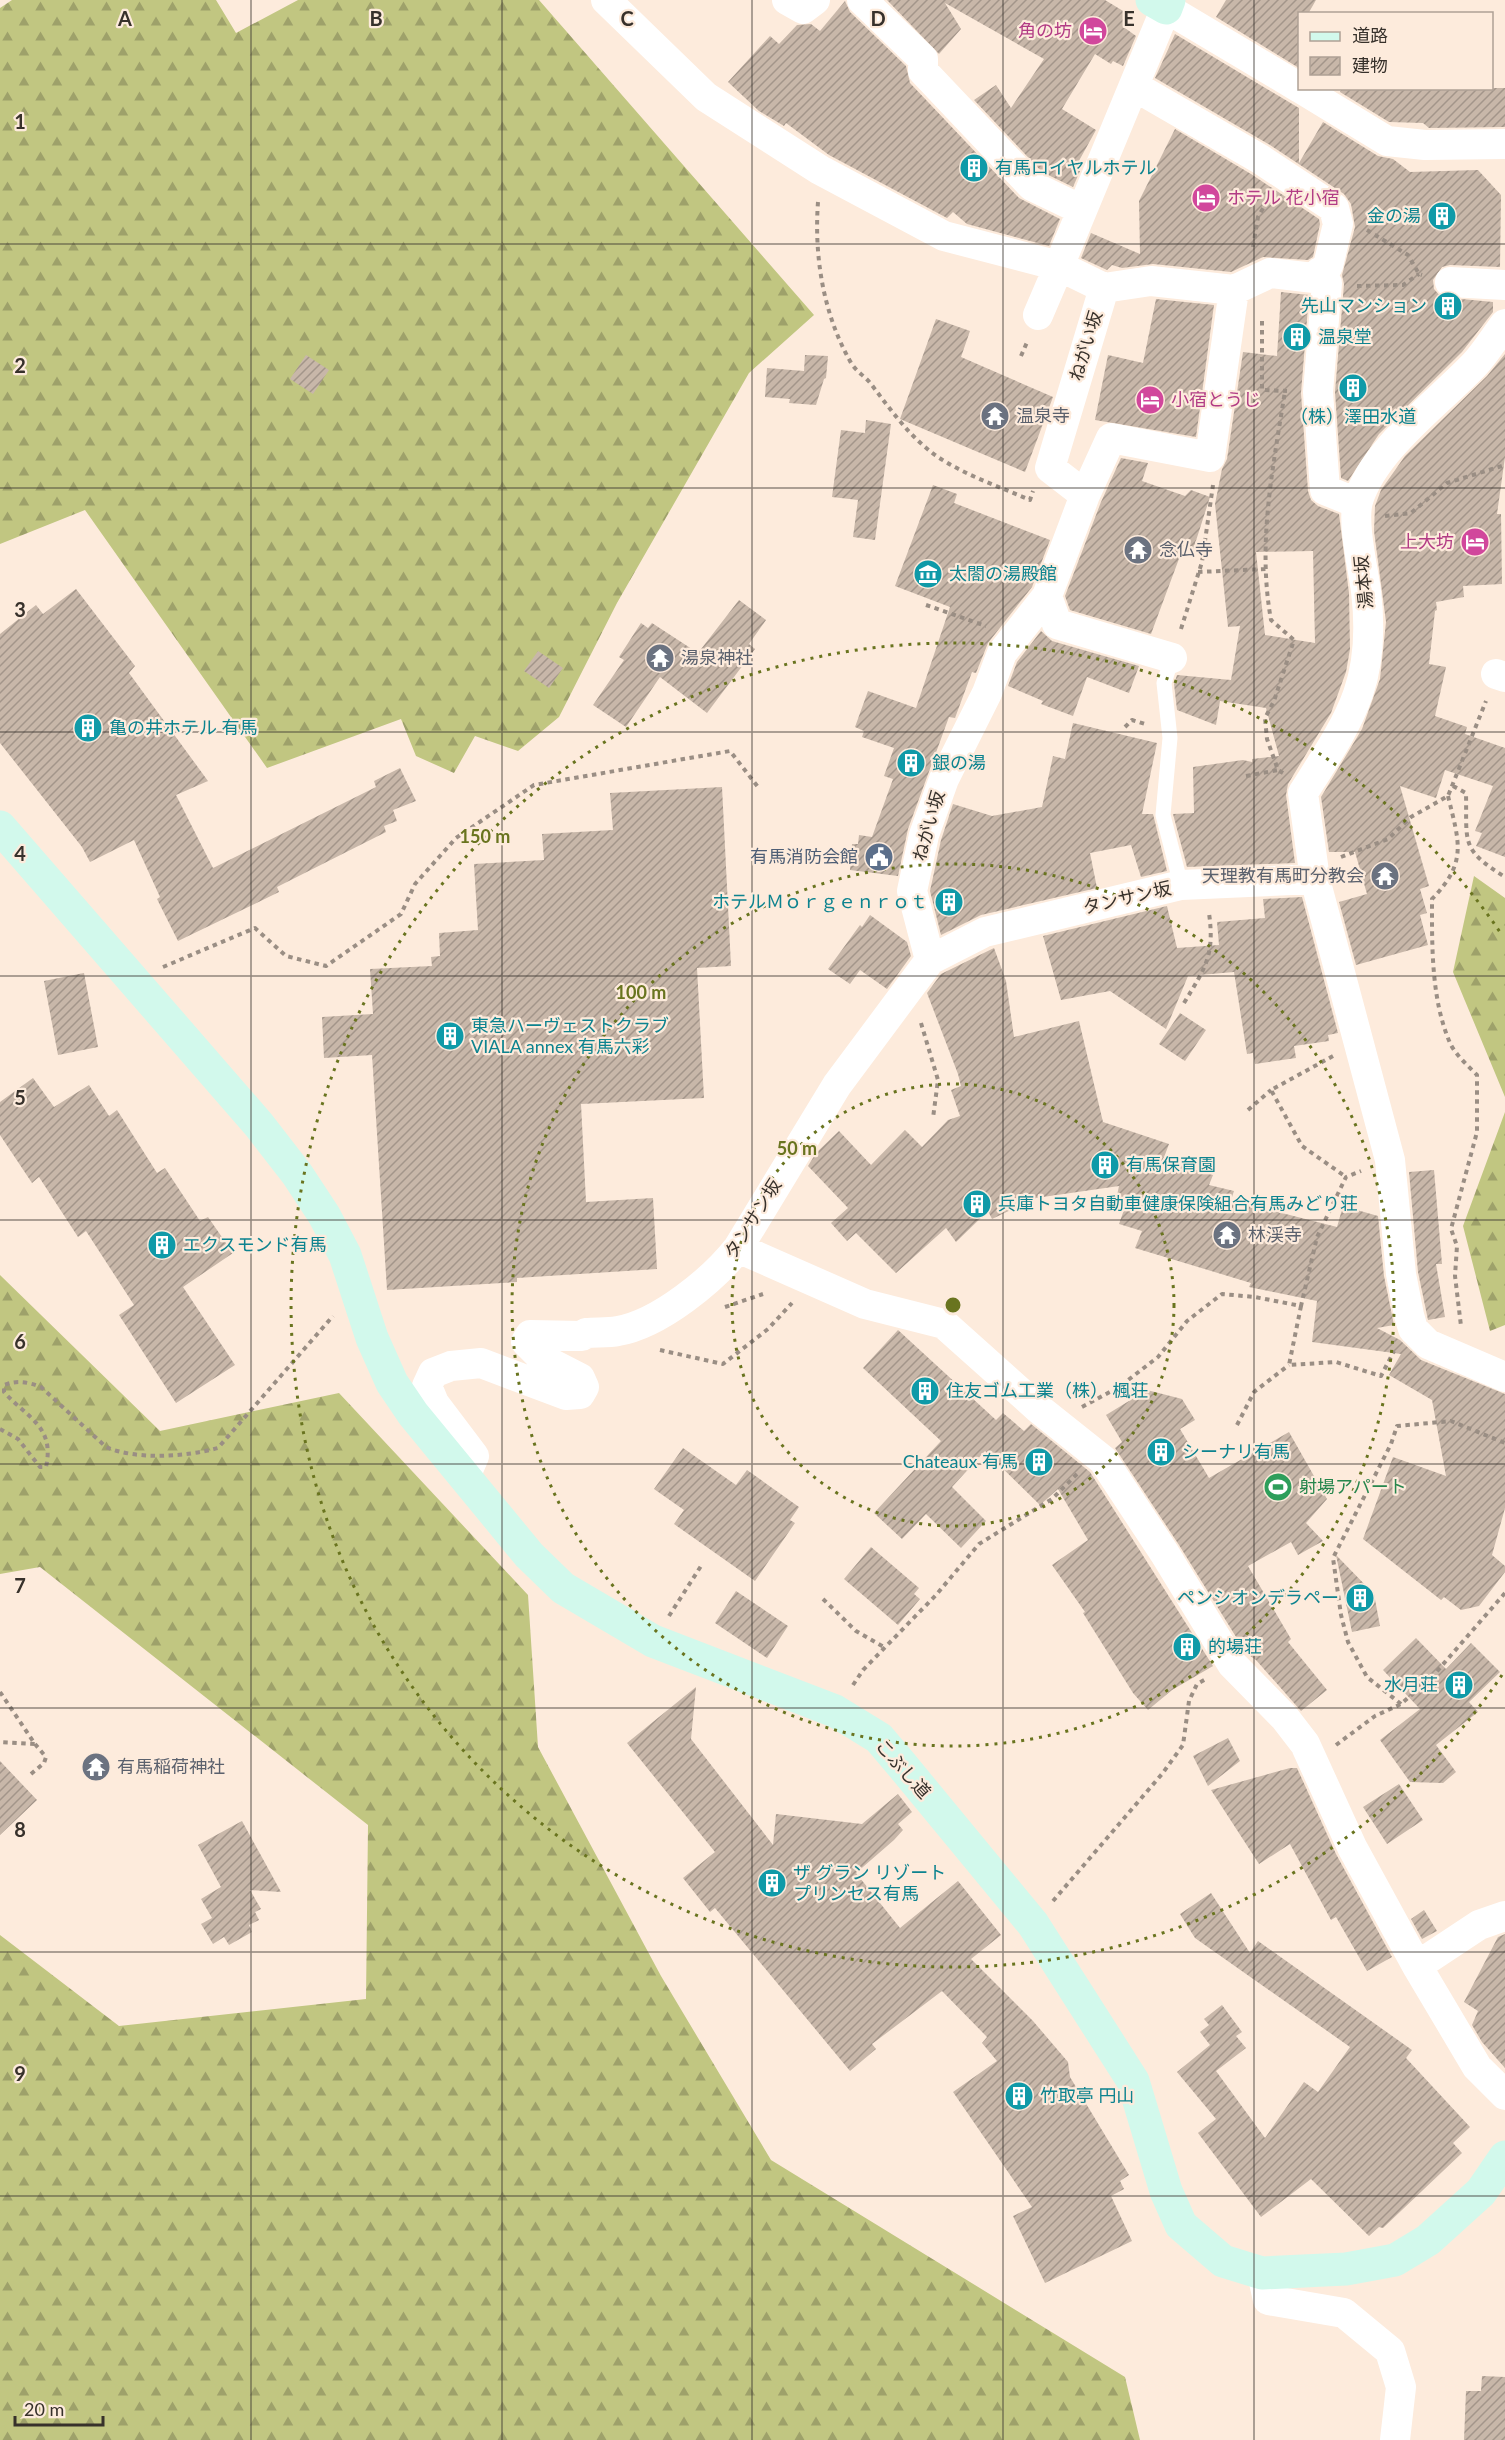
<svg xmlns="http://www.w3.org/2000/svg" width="1505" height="2440" font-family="Lato,'Noto Sans JP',sans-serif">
<defs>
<pattern id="forest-firs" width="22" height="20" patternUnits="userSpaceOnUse" patternTransform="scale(1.5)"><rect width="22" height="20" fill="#c1c681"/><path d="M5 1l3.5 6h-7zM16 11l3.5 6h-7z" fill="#9ea16a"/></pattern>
<pattern id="building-hatch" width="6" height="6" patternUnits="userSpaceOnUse" patternTransform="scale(1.5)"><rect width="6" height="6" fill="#c8b7a9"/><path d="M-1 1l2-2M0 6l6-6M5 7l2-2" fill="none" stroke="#a3958a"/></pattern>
</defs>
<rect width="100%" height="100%" fill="#fdebdc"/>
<path fill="url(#forest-firs)" d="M12 0H216L236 33 298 0H539L814 315 749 373 617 603 559 717 518 751 475 736 454 773 416 756 401 719 267 768 85 510 0 544V8Z
M1474 876 1505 898V1097L1453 972Z
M1505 1112V1325L1490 1331 1463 1226Z
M0 1275 160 1431 339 1393 528 1595 538 1747 661 1976 771 2160 1125 2377 1140 2440H0V1935L119 2026 366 1999 368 1825 40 1567 0 1574Z"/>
<path fill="url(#building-hatch)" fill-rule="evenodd" d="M887 0H1105L1133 17 1125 28 1136 36 1123 66 1113 61 1111 64 1095 54 1062 109 1096 130 1075 168 1080 171 1073 187 1042 172 974 100 996 85 1011 108 1044 59 945 3 961 29 939 54Z
M1226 0H1316L1308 14H1299V68L1216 17Z
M845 1 850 12 906 66 910 83 1019 198 1060 219 1049 246 967 224 953 212 947 218 829 155 786 123 784 126 759 111 728 82 770 36 779 44 797 25 811 24 820 31Z
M1175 34 1299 108V163L1323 122 1378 156 1393 159 1410 172 1478 170 1501 195 1500 267 1450 265 1442 267 1433 280 1434 289 1441 297 1493 302V312L1462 352 1379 434 1348 481 1341 478 1335 392 1344 284 1342 275 1355 227 1351 204 1344 194 1270 145 1155 78Z
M1342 88H1505V127L1429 128 1423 123 1389 122 1340 92Z
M1175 129 1251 174 1319 219 1320 224 1313 257 1308 260 1263 257 1231 272 1153 264 1122 268 1112 265 1107 270 1081 258 1091 233 1140 254 1139 201Z
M1281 292 1309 295 1301 393 1308 491 1311 500 1318 506 1339 514 1349 593 1350 649 1346 672 1331 713 1288 784 1286 795 1295 863 1187 867 1173 814 1194 813 1193 767 1243 760 1252 762V759L1279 756 1266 708 1220 701 1216 725 1177 710 1174 684 1177 675 1231 680 1240 626 1228 627 1215 504 1222 469 1227 459 1243 352 1277 356ZM1313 551 1315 643 1265 635 1256 552Z
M1156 299 1214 305 1196 437 1095 420 1108 355 1143 363Z
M936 319 970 331 961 357 1053 397 1025 472 900 419Z
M1505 354V457L1497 514H1501L1502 584 1463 586 1464 597 1436 602 1437 610 1435 611 1429 664 1446 667 1435 716 1467 727 1465 734 1505 748V857L1476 846 1482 833 1475 831 1493 786 1445 770 1436 798 1400 786 1429 886 1420 889 1427 913 1420 915 1428 945 1356 965 1339 902 1367 894 1355 852H1329L1321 797 1362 729 1380 679 1386 622 1374 531 1375 506 1381 490 1405 456 1487 376Z
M306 355 329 370 313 394 290 379Z
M805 355 828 356 826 378 824 379 816 405 789 403 790 399 765 397 767 368 804 371Z
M866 420 891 424 875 540 853 537 858 500 832 497 841 430 865 433Z
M1121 458 1148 463 1142 481 1185 496 1191 490 1210 497 1193 550 1183 548 1151 634 1070 610 1065 596 1101 502Z
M933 485 957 494 954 503 1050 540 1032 587 988 643 976 673 972 672 955 718 949 717 908 829 898 876 850 870 852 844H858L859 835 872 837 893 779 884 776 894 748 862 737 864 731 855 727 868 691 916 708 950 607 895 586Z
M76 589 135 666 129 673 208 781 176 795 213 868 376 787 374 781 400 768 416 801 393 810 397 821 384 826 386 832 277 887 279 892 178 941 157 899 160 897 134 840 90 862 82 847 0 743V634L36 605 43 614Z
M739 600 766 620 749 644 755 649 707 713 660 677 626 727 593 705 624 660 619 657 641 623 648 628 652 623 698 653Z
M1041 631 1052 641 1139 666 1129 693 1087 677 1073 716 1041 704 1043 701 1008 686 1017 662Z
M538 651 563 668 549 688 524 671Z
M1073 723 1157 743 1142 814H1153L1167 871 1141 877 1131 845 1090 853 1097 888 981 915 941 935 930 891 941 840 953 804 992 816 1042 807 1053 756 1065 759Z
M722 787 731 966 697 968 704 1098 581 1104 586 1202 653 1198 657 1269 517 1278V1282L387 1290 372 1055 324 1058 322 1017 373 1014 370 969 432 966 431 957 440 956 439 933 478 930 474 864 544 860 542 834 613 830 610 793Z
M1302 897 1338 1033 1328 1035 1329 1041 1294 1046 1296 1058 1255 1064 1253 1053 1247 1054 1234 972 1188 976 1166 1029 1110 991 1061 1000 1043 936 1167 906 1177 948 1219 945 1217 922 1265 918 1263 899Z
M870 915 907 942 911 956 887 989 860 970 850 984 828 969 860 925 862 927Z
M994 948 1006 981 1014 1037 1079 1021 1103 1122 1169 1144 1163 1160 1213 1175 1209 1185 1234 1191 1231 1200 1337 1227 1343 1206 1378 1216 1384 1276 1394 1325 1377 1328 1400 1340 1421 1360 1505 1394V1508L1492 1555 1505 1566V1572L1479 1606 1461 1610 1444 1597 1441 1600 1363 1539 1393 1457 1446 1476 1432 1400 1389 1375 1401 1354 1312 1342 1317 1301 1249 1287 1251 1283 1135 1248 1142 1231 1119 1224 1125 1207 1115 1205 1119 1186 1036 1198 992 1219 988 1211 956 1242 946 1228 896 1273 856 1233 847 1241 831 1223 848 1208 808 1166 816 1153 839 1131 871 1165 905 1130 922 1147 948 1120 960 1116 951 1090 961 1086 958 1074 927 993 941 974Z
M84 973 98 1047 58 1055 44 981Z
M1180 1013 1206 1030 1185 1061 1159 1044Z
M33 1078 54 1107 89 1085 109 1116 117 1110 157 1173 165 1168 200 1221 208 1217 233 1253 183 1287 235 1365 176 1403 119 1315 134 1305 86 1231 78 1237 39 1177 32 1183 0 1135V1102Z
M1434 1170 1442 1264H1436L1445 1317 1428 1320 1418 1272 1409 1172Z
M898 1330 996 1420 1003 1413 1024 1431 1031 1424 1090 1472 1213 1666 1172 1690 1148 1710 1133 1693 1083 1613 1085 1612 1052 1565 1088 1540 1058 1489 1040 1505 985 1451 952 1487 986 1521 961 1548 926 1514 902 1539 874 1513 941 1441 863 1368Z
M1147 1390 1182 1399 1195 1420 1180 1429 1209 1478 1289 1432 1327 1499 1306 1523 1323 1541 1298 1555 1291 1542 1248 1566 1291 1639 1288 1642 1327 1690 1301 1711 1256 1660 1246 1653 1179 1545 1115 1448 1122 1442 1106 1415Z
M683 1448 736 1485 747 1470 799 1507 790 1520 795 1523 755 1581 674 1524 684 1510 654 1489Z
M871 1547 919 1588 914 1594 920 1599 898 1625 844 1579Z
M1336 1555 1374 1594 1380 1626 1352 1632Z
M736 1591 788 1626 767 1658 715 1623Z
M1416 1638 1446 1669 1471 1643 1500 1672 1469 1702 1478 1712 1436 1745 1456 1772 1443 1783 1410 1782 1380 1740 1420 1709 1383 1670Z
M696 1687 691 1739 773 1845 776 1814 862 1824 898 1794 912 1812 898 1824 903 1830 894 1840 856 1873 900 1928 958 1881 1001 1935 971 1959 1033 2021 1068 2062 1070 2077 1129 2175 1120 2181 1124 2189 1111 2196 1132 2241 1045 2283 1013 2216 1032 2207 953 2092 997 2061 982 2043 987 2037 942 1991 872 2044 876 2049 850 2071 715 1908 710 1912 683 1878 715 1852 627 1743Z
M1228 1738 1240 1761 1208 1786 1193 1756Z
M0 1761 37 1800 0 1835Z
M1290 1768H1297L1336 1854 1392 1957 1367 1971 1336 1917 1331 1920 1290 1844 1259 1864 1211 1790Z
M1399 1784 1423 1820 1387 1844 1363 1807Z
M242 1821 281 1892 250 1890 261 1909 255 1912 259 1920 249 1925 252 1932 229 1945 224 1937 213 1944 201 1924 212 1918 201 1899 221 1887 198 1845Z
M1211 1893 1250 1953 1258 1941 1412 2050 1406 2058 1470 2127 1453 2143 1462 2153 1383 2228 1379 2227 1369 2236 1311 2179 1261 2217 1198 2133 1216 2119 1177 2072 1210 2045 1200 2032 1209 2025 1204 2019 1222 2005 1242 2032 1236 2036 1246 2048 1216 2071 1265 2138 1304 2082 1318 2092 1350 2047 1195 1938 1180 1914Z
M1424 1910 1437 1931 1422 1939 1411 1919Z
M1505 1934V2068L1482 2042 1472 2025 1478 2011 1464 2002 1498 1937Z
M1482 2376 1505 2377V2440H1464L1466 2391H1481Z"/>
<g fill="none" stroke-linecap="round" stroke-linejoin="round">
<path stroke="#9a8e84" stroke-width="4" stroke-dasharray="4.5 4.5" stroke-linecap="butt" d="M818 202C814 256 823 313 850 361 855 371 865 376 871 384 891 410 908 435 935 455 964 475 998 486 1030 500L1033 491
M1367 230 1408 255 1419 274 1422 275
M1253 247 1258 217 1269 198
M1357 286 1403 285 1419 274
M1262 321V390L1287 391
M1021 356 1028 340
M1385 516 1411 513 1447 483 1505 465
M1198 572 1266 569
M926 605 986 626
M1181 629 1202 562 1213 485
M1125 727 1132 720 1145 724
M1283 773 1278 770 1267 739 1265 718 1274 701 1294 640 1271 620C1257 543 1273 468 1285 391
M1246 776 1278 770
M1453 786 1466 793C1467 843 1460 849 1505 877
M1448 796C1459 842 1468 862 1432 899 1432 946 1431 999 1450 1043 1455 1054 1468 1066 1477 1075V1132L1451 1229 1457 1246 1455 1276 1461 1326
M1341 857 1388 839 1411 817 1448 796 1486 701
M163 967 255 928 286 956 326 966 401 914 415 884 456 838 534 785 730 751 758 787
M1184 1003C1205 968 1215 956 1209 913
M921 1023 938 1080 933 1118
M1333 1056 1271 1090 1302 1146 1346 1177
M1248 1110 1271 1090
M1301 1306 1289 1365 1336 1362 1381 1376 1394 1351
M725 1307 763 1294
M660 1350 723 1364 768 1329 792 1303
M1082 1407 1119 1387 1158 1357 1187 1321 1222 1294 1255 1297 1301 1306 1317 1237 1346 1177 1361 1171
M1237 1425 1254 1392 1289 1365
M0 1429 18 1439 40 1467H46C55 1426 27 1418 4 1392V1385C17 1380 28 1382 41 1387L106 1447C135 1460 186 1457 218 1448L333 1316
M823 1599 856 1631 884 1647
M669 1616 701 1566
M853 1685 863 1670 936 1595 979 1544 1052 1499 1077 1474
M0 1692 35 1744 0 1742
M1401 1704 1367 1677 1348 1642 1341 1615 1333 1558 1391 1444 1397 1426 1451 1421 1505 1443
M1336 1745 1375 1716 1401 1704 1432 1677 1505 1593
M31 1774 44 1763 46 1757 35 1744
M1053 1901 1162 1774 1183 1745 1189 1701 1197 1684 1208 1678"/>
<path stroke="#fff" stroke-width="15" d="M1172 658 1164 683 1170 738 1163 815 1181 885"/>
<path stroke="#fff" stroke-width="30" d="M606 0 706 97 820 170 944 236 1059 266 1038 315
M787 0 803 9 815 0
M862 0 923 59V71L1032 186 1082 210
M1300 88 1387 141 1425 145 1505 144
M1320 272 1327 283 1318 392 1325 490 1357 503
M1450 282 1505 285
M1104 288 1151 281 1234 290 1270 273 1314 278 1328 266 1338 224 1334 208 1260 159 1134 86
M1505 324C1495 337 1486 352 1475 364 1438 403 1374 449 1358 501 1352 523 1363 568 1366 591 1377 683 1350 719 1303 793L1315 879 1390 1160 1401 1274 1409 1315 1413 1329 1428 1344 1505 1377
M1085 495 1111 438 1210 457 1234 290
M1047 596 1057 624 1172 658
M1496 674 1505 677
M930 960 912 891 924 835 944 779 987 693 1002 653 1047 596 1085 495 1050 468 1104 288 1059 266 1166 8 1300 88
M738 1248 865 1304 944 1324 1039 1409 1103 1460 1165 1554 1232 1664 1285 1718 1305 1744 1352 1847 1417 1966
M465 1477 474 1456 434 1403 427 1386 433 1373 451 1366 481 1363 566 1395 580 1394 584 1387 580 1378 543 1359 526 1342 530 1335 582 1336 586 1333C596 1332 608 1333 618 1331 659 1324 713 1280 738 1248L837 1085 930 960 985 932 1181 885 1315 879
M1505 1916 1479 1925 1417 1966 1477 2067 1505 2095
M1262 2273 1268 2300 1344 2313 1390 2351 1401 2387 1395 2440"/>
<path stroke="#d2f9ec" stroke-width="33" d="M1152 0 1166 8 1169 0
M0 827 259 1125 297 1174 324 1215 345 1255 372 1338 392 1383 413 1414 529 1555 563 1588 653 1641 835 1711 879 1738 901 1764 1033 1924 1133 2081 1166 2191 1181 2225 1223 2261 1262 2273 1346 2269 1395 2260 1428 2240 1481 2192 1505 2157"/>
</g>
<path fill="none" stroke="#37312b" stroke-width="1.5" stroke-opacity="0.55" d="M251 0V2440M502 0V2440M752 0V2440M1003 0V2440M1254 0V2440M0 244H1505M0 488H1505M0 732H1505M0 976H1505M0 1220H1505M0 1464H1505M0 1708H1505M0 1952H1505M0 2196H1505"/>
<g fill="none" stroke="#69741f" stroke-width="3" stroke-dasharray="3 6">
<circle cx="953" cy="1305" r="221"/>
<circle cx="953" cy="1305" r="441"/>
<path d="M1502 1675A662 662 0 1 1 1502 935"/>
</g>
<defs>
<g id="hotel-disc" transform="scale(1.5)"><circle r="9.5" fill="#d1479c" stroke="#fdebdc"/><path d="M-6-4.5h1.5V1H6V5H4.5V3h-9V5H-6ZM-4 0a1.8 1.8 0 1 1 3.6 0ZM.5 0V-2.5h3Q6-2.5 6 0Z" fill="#fff"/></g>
<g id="building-disc" transform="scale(1.5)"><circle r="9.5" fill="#0f9aa8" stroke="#fdebdc"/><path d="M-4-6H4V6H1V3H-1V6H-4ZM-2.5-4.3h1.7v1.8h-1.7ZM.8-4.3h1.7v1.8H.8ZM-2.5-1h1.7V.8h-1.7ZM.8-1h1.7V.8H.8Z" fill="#fff"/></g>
<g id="temple-disc" transform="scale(1.5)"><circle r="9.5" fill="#6b7280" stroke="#fdebdc"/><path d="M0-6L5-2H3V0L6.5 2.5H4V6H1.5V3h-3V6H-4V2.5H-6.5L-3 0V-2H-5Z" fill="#fff"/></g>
<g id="museum-disc" transform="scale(1.5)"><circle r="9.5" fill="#0f9aa8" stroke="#fdebdc"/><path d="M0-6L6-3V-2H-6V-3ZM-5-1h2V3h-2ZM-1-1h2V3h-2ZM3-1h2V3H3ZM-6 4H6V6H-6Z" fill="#fff"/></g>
<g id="civic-disc" transform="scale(1.5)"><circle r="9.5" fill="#5c6f8a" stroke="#fdebdc"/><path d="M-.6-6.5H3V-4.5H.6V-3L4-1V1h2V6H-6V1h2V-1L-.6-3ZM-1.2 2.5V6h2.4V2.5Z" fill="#fff"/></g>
<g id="stadium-disc" transform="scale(1.5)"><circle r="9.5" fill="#2e9e5b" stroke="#fdebdc"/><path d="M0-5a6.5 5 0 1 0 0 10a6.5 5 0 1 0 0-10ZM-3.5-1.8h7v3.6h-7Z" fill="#fff"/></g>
</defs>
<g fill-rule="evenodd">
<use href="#hotel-disc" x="1093" y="31"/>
<use href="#building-disc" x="974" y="168"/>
<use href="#hotel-disc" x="1206" y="198"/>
<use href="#building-disc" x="1442" y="216"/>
<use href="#building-disc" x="1448" y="306"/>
<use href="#building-disc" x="1297" y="337"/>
<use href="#building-disc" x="1353" y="388"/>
<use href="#hotel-disc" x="1150" y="400"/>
<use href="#temple-disc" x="995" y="416"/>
<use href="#hotel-disc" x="1475" y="542"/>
<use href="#temple-disc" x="1138" y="550"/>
<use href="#museum-disc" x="928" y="574"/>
<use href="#temple-disc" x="660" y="658"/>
<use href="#building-disc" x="88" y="728"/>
<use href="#building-disc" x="911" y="763"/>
<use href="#civic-disc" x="879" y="857"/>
<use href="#temple-disc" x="1385" y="876"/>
<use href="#building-disc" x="949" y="902"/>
<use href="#building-disc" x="450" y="1036"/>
<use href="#building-disc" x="1105" y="1165"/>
<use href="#building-disc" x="977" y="1204"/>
<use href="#temple-disc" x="1227" y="1235"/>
<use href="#building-disc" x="162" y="1245"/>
<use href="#building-disc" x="925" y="1391"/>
<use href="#building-disc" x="1161" y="1452"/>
<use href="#building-disc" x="1039" y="1462"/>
<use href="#stadium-disc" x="1278" y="1487"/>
<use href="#building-disc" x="1360" y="1598"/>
<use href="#building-disc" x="1187" y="1647"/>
<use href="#building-disc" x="1459" y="1685"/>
<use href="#temple-disc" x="96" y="1767"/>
<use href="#building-disc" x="772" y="1883"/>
<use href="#building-disc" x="1019" y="2096"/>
</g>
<g text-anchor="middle" stroke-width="4.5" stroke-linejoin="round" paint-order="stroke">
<g font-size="18" fill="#b23c85" stroke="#fdebdc" text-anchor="end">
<text x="1072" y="37">角の坊</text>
<text x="1227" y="204" text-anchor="start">ホテル 花小宿</text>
<text x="1171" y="406" text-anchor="start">小宿とうじ</text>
<text x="1454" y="548">上大坊</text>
</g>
<g font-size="18" fill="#0d838f" stroke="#fdebdc" text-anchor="start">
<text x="995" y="174">有馬ロイヤルホテル</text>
<text x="1421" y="222" text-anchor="end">金の湯</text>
<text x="1427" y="312" text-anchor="end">先山マンション</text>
<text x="1318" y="343">温泉堂</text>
<text x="1353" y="423" text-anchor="middle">（株）澤田水道</text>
<text x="949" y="580">太閤の湯殿館</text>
<text x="109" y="734">亀の井ホテル 有馬</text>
<text x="932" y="769">銀の湯</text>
<text x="928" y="908" text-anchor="end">ホテルＭｏｒｇｅｎｒｏｔ</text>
<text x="471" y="1032">東急ハーヴェストクラブ<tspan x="471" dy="21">VIALA annex 有馬六彩</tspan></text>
<text x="1126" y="1171">有馬保育園</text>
<text x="998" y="1210">兵庫トヨタ自動車健康保険組合有馬みどり荘</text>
<text x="183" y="1251">エクスモンド有馬</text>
<text x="946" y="1397">住友ゴム工業（株） 楓荘</text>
<text x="1182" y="1458">シーナリ有馬</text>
<text x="1018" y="1468" text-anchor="end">Chateaux 有馬</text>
<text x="1339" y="1604" text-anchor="end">ペンシオンデラペー</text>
<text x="1208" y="1653">的場荘</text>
<text x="1438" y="1691" text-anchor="end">水月荘</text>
<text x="793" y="1879">ザ グラン リゾート<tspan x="793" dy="21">プリンセス有馬</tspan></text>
<text x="1040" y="2102">竹取亭 円山</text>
</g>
<g font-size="18" fill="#37312b" stroke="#fdebdc">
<text transform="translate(1086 346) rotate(-73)" y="6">ねがい坂</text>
<text transform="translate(1364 582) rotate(-96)" y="6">湯本坂</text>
<text transform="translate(929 826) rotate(-74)" y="6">ねがい坂</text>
<text transform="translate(1127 898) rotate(-13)" y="6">タンサン坂</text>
<text transform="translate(753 1219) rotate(-58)" y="6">タンサン坂</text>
<text transform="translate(903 1769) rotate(48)" y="6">こぶし道</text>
</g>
<g font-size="18" fill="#5b616d" stroke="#fdebdc" text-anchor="start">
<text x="1016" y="422">温泉寺</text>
<text x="1159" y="556">念仏寺</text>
<text x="681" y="664">湯泉神社</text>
<text x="1364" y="882" text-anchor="end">天理教有馬町分教会</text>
<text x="1248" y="1241">林渓寺</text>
<text x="117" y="1773">有馬稲荷神社</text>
</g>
<g font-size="18" fill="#4e5e75" stroke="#fdebdc" text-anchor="end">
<text x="858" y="863">有馬消防会館</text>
</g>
<g font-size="18" fill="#27864d" stroke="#fdebdc" text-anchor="start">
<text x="1299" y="1493">射場アパート</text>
</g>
</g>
<g font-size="20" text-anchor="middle" font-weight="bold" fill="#37312b" stroke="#fdebdc" stroke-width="4.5" stroke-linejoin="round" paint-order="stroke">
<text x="125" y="26">A</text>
<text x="376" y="26">B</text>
<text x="627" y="26">C</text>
<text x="878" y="26">D</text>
<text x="1129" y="26">E</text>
<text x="20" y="129">1</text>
<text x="20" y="373">2</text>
<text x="20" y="617">3</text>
<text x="20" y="861">4</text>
<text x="20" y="1105">5</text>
<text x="20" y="1349">6</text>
<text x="20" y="1593">7</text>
<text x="20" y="1837">8</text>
<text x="20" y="2081">9</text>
</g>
<circle cx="953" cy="1305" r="9" fill="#69741f" stroke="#fdebdc" stroke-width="3"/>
<g font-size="18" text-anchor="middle" font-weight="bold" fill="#69741f" stroke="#fdebdc" stroke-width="4.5" stroke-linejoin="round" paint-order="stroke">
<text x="485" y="843">150 m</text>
<text x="641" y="999">100 m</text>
<text x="797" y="1155">50 m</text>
</g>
<rect x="1298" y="12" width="195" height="78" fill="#fdebdc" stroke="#aea195" stroke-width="1.5"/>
<rect x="1310" y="32" width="30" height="9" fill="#d2f9ec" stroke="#aea195" stroke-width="1.5"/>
<text x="1352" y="42" font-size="18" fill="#37312b">道路</text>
<rect x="1310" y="57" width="30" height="18" fill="url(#building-hatch)" stroke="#aea195" stroke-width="1.5"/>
<text x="1352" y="72" font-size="18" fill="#37312b">建物</text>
<path d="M15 2416v9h88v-9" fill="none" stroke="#37312b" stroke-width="3"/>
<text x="24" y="2416" font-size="18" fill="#37312b" stroke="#fdebdc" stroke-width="4.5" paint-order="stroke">20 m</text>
</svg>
